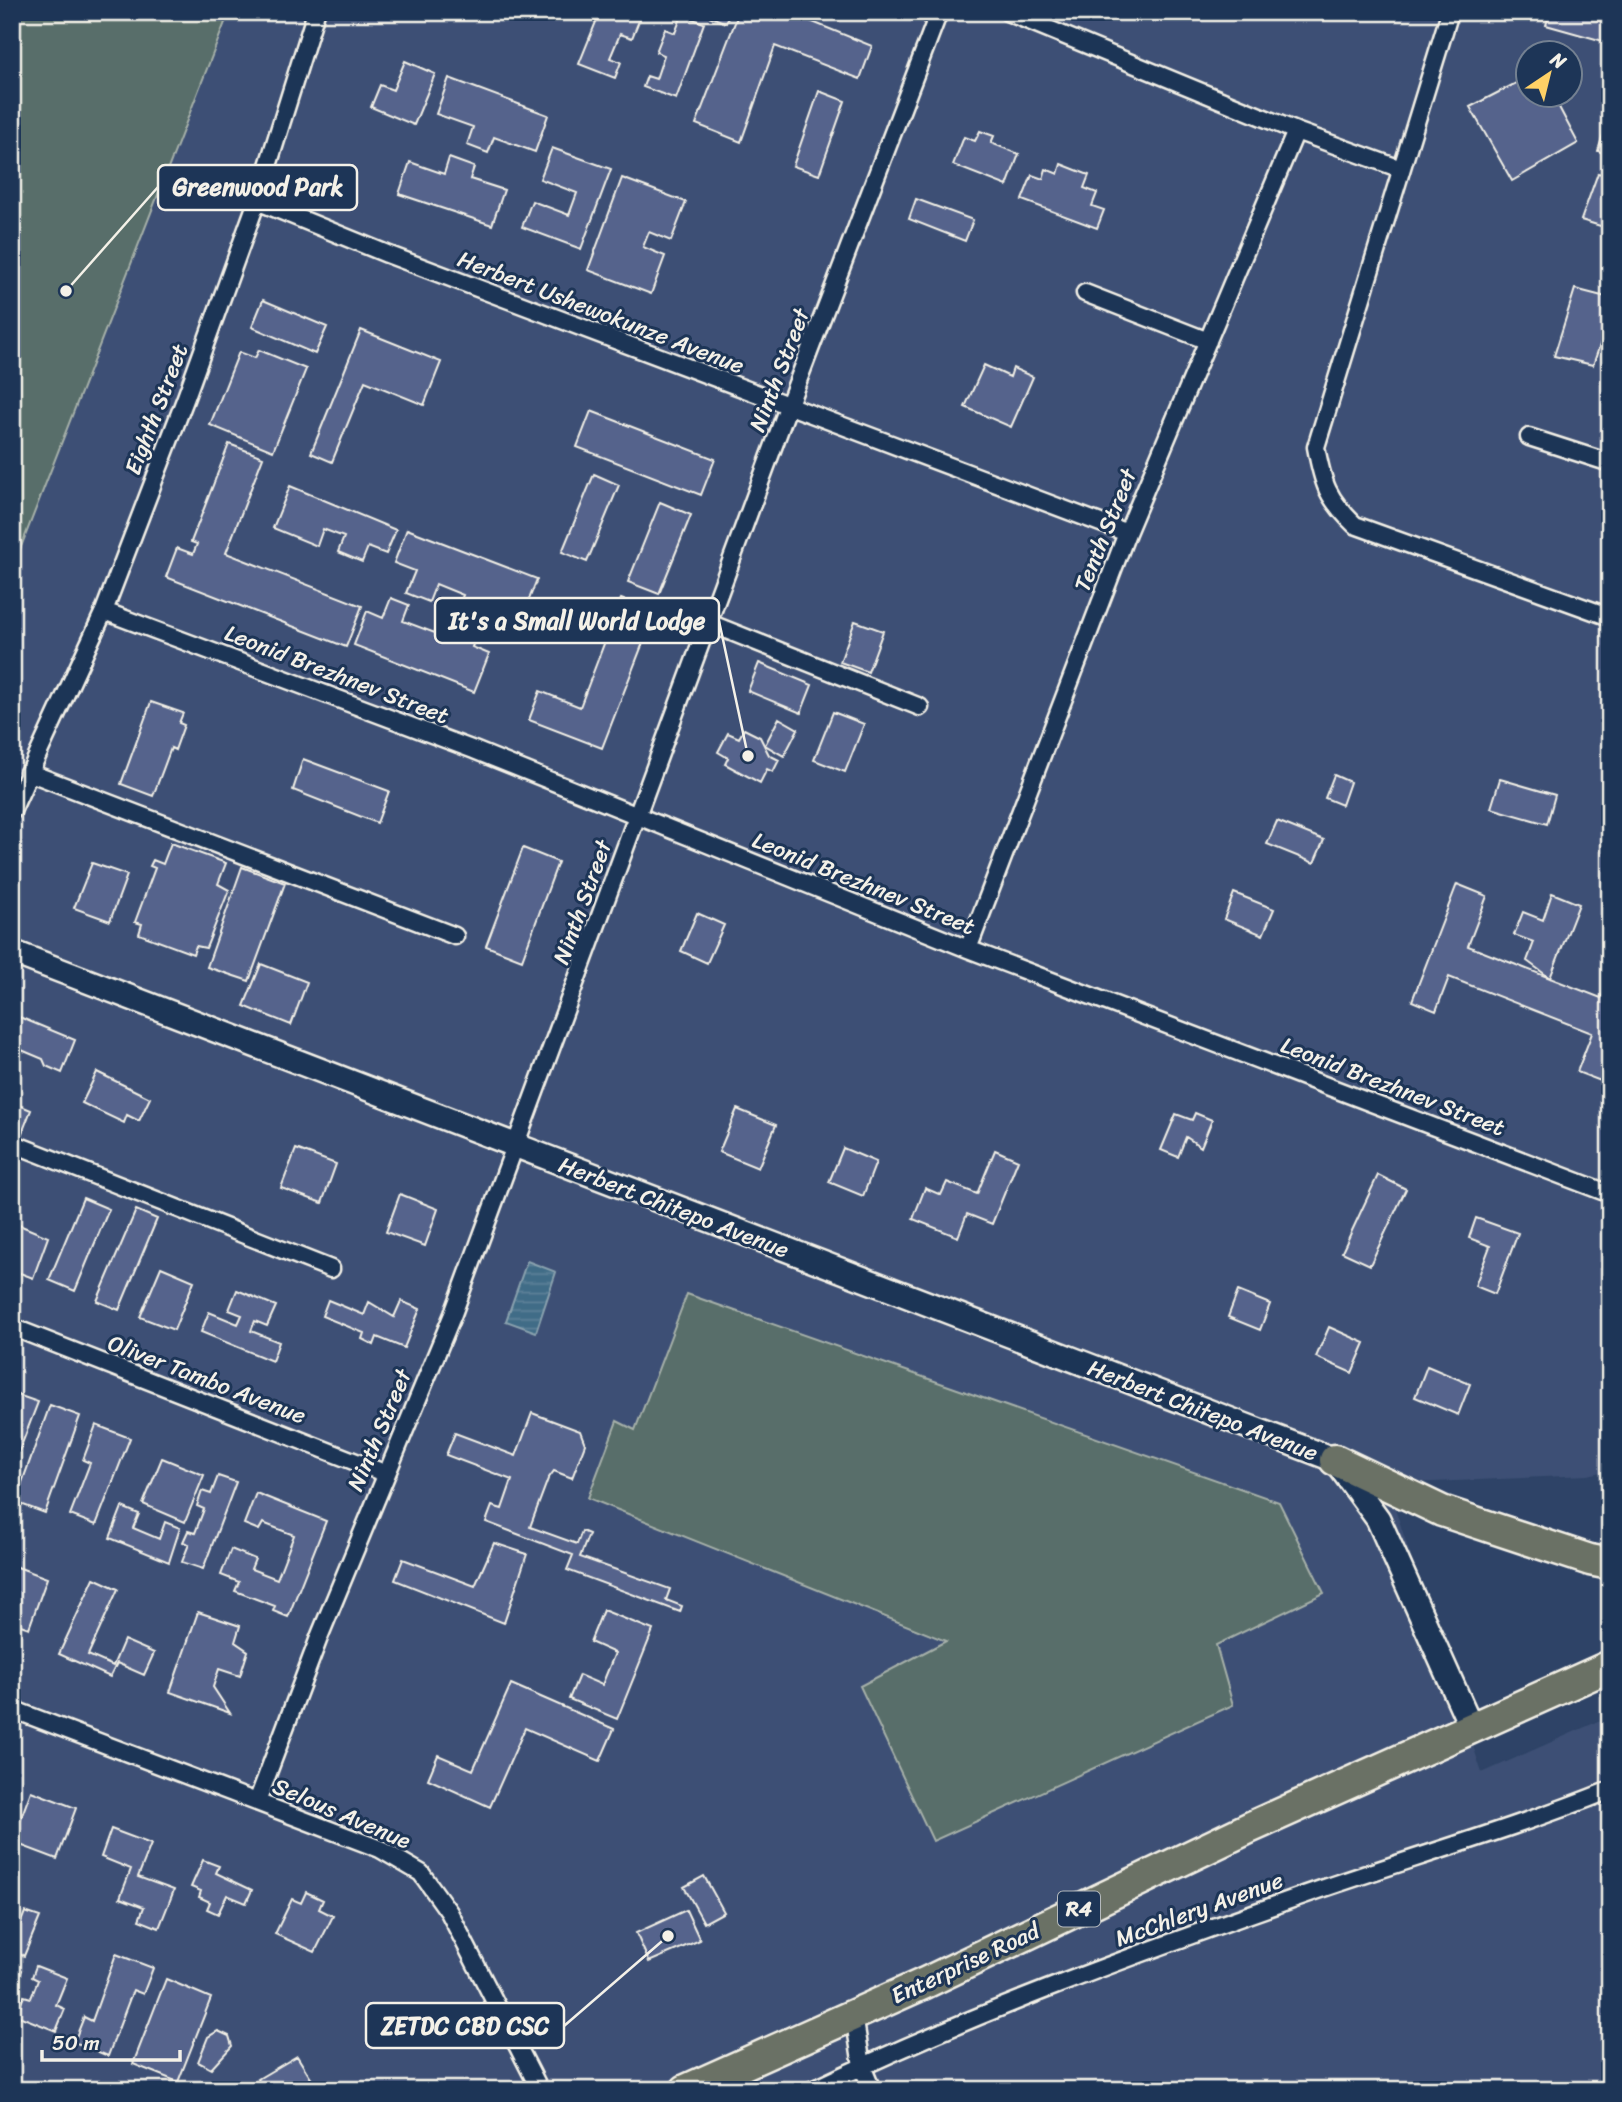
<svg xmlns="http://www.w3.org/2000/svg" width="1622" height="2102" font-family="Sriracha,sans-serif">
<defs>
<pattern id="water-rules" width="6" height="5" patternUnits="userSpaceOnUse" patternTransform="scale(1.75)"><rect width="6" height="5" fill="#416c87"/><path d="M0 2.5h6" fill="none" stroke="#5d8198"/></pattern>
</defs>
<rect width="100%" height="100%" fill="#2e4367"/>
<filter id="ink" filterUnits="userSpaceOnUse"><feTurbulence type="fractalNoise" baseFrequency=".0143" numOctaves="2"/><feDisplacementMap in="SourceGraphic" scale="14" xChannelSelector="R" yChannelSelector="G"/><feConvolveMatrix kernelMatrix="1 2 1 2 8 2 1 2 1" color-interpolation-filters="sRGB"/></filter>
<g filter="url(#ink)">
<path fill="#3d5074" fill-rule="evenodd" d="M12 12H1610V1470L1587 1475 1387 1484 1482 1773 1610 1716V2090H12ZM1528 52H1570V94H1528Z"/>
<path fill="#586e6a" stroke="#a6b0a9" stroke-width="2" d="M12 12H229L12 570Z
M687 1294 1279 1502 1324 1593 1216 1645 1233 1705 933 1841 860 1686 946 1641 588 1498 617 1421 635 1430Z"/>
<path fill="url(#water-rules)" stroke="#89a1ae" stroke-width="2" d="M527 1261 556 1272 536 1332 506 1321Z"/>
<path fill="#54648c" stroke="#f4f1e8" stroke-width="2" d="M600 12H626L640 18 632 38 620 34 610 58 621 62 615 78 579 64Z
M699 12H730L726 23Z
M739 12H788L872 46 860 79 775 46 741 142 696 124Z
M1550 12H1610V43L1546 25Z
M682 15 704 23 676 99 643 87 647 76 656 79 664 55 656 52 665 29 675 33Z
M405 61 435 74 414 125 371 107 380 85 393 90Z
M1528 77V94H1552L1578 143 1512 181 1470 107Z
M449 78 548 115 535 152 494 137 488 153 467 145 473 127 436 114Z
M819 91 845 101 819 175 793 166Z
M1610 111V156L1598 151Z
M980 131 994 136 991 143 1019 154 1007 186 953 165 964 137 975 141Z
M552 148 611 169 581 249 522 227 532 201 569 215 577 193 540 179Z
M449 158 474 167 470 179 504 190 492 225 399 194 410 162 444 174Z
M1061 164 1089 175 1084 188 1097 193 1092 206 1104 210 1097 228 1022 200 1032 175 1043 179 1046 169 1058 174Z
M1598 173 1610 176V229L1581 220Z
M622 178 686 202 671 241 649 232 643 247 665 256 651 294 588 270Z
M916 199 973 220 965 241 909 219Z
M1575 289 1610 298V316L1593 365 1554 356Z
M263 300 327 327 315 354 252 327Z
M361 330 441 362 424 405 365 381 332 462 311 453Z
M259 350 306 369 273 451 210 425 239 352 255 358Z
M984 365 1010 377 1013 368 1033 377 1011 427 965 407Z
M591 411 715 459 701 495 577 447Z
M229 444 263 457 226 553 362 606 346 647 166 577 177 548 193 554 197 544 191 542Z
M594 474 619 485 587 562 562 552Z
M290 486 396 530 386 554 368 547 362 562 338 552 344 537 323 529 317 546 273 528Z
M660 502 691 515 659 594 628 582Z
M407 529 537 579 523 615 484 600 476 621 456 613 463 595 436 584 429 602 406 593 415 571 394 563Z
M391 598 409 605 403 621 448 638 454 621 478 631 472 647 489 654 474 692 354 645 367 611 383 618Z
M621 599 655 612 602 748 529 720 540 691 580 707Z
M855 621 883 631 868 672 840 662Z
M759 663 812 685 801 713 748 691Z
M151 702 183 713 179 723 184 725 175 750 171 748 153 796 121 784Z
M833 712 864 724 845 772 814 760Z
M779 718 798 729 784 756 765 745Z
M744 729 760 737 769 755 779 760 773 772 767 769 760 783 725 764 728 758 718 752 728 733 739 738Z
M303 759 389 791 377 823 293 790Z
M1334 775 1350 782 1342 805 1325 798Z
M1500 779 1555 795 1547 824 1491 808Z
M1277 821 1324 840 1314 863 1267 844Z
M171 843 226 863 218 884 229 890 206 948 196 946 193 954 139 934 142 924 135 922 155 868 150 866 153 860 163 864Z
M523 848 558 862 522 960 486 946Z
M92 863 127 875 110 921 74 908Z
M242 867 285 883 249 981 207 967Z
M1457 884 1487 896 1468 946 1601 998 1610 977V1073L1606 1083 1577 1072 1592 1033 1449 977 1436 1011 1412 1001Z
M1234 893 1274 909 1263 935 1224 919Z
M1552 893 1579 904 1550 978 1527 961 1534 942 1514 935 1523 912 1543 920Z
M697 913 724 925 707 963 681 951Z
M261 964 307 982 291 1025 244 1006Z
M12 1014 75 1040 62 1073 46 1066 43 1059 12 1046Z
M97 1072 150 1098 139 1121 127 1115 124 1123 82 1103Z
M12 1102 31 1110 22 1133 12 1129Z
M737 1109 776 1125 758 1168 719 1152Z
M1195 1113 1212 1120 1201 1147 1186 1137 1178 1157 1161 1150 1176 1114 1192 1120Z
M843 1148 876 1162 863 1196 829 1182Z
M296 1149 336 1164 322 1203 281 1188Z
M995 1150 1018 1160 992 1224 967 1214 958 1237 913 1219 925 1188 941 1195 947 1182 977 1194Z
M1378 1175 1406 1189 1370 1265 1342 1252Z
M400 1194 438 1209 425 1246 386 1232Z
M83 1198 109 1209 75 1291 49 1280Z
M136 1210 157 1219 119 1310 97 1301Z
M1476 1218 1518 1233 1495 1294 1475 1286 1490 1246 1469 1238Z
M12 1222 48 1237 33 1278 12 1270Z
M161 1267 194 1281 174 1330 140 1317Z
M237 1290 276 1306 267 1326 255 1321 251 1331 279 1342 272 1361 201 1332 209 1312 238 1324 242 1315 229 1310Z
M1238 1291 1270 1304 1260 1330 1228 1317Z
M328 1300 364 1315 369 1302 394 1317 401 1301 420 1309 404 1348 377 1337 374 1345 362 1339 364 1333 322 1316Z
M1329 1327 1365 1343 1352 1373 1316 1357Z
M1427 1366 1470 1384 1458 1415 1415 1397Z
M12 1393 38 1402 18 1454 12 1452Z
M50 1405 80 1416 45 1513 15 1502Z
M532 1413 580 1431 585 1444 572 1478 554 1471 548 1479 530 1527 577 1544 582 1531 589 1534 580 1557 670 1589 666 1600 682 1606 680 1612 567 1570 573 1555 486 1522 492 1506 502 1509 512 1480 446 1455 455 1433 516 1456Z
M96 1425 130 1438 96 1525 70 1515 90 1463 83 1460Z
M162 1458 204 1475 185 1522 143 1504Z
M218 1476 236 1482 203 1569 182 1562 189 1544 183 1542 188 1531 195 1533 204 1509 197 1506 202 1491 211 1494Z
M256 1493 326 1521 288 1617 273 1611 275 1606 235 1591 239 1582 221 1575 231 1549 255 1559 251 1569 277 1579 294 1535 263 1523 259 1530 244 1524Z
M122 1507 139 1514 133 1528 159 1539 165 1522 180 1528 169 1562 110 1538Z
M494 1543 527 1554 504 1623 395 1580 403 1559 475 1586Z
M12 1565 47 1578 29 1628 12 1622Z
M94 1578 118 1589 88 1655 113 1666 124 1640 154 1653 144 1675 117 1663 110 1677 59 1654Z
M603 1610 653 1630 617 1719 569 1699 579 1675 602 1685 615 1653 590 1642Z
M198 1612 240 1626 235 1642 248 1651 240 1676 219 1669 213 1687 230 1713 170 1692Z
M511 1684 614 1729 600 1761 525 1728 490 1807 428 1779 438 1755 473 1770Z
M31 1791 76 1808 57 1859 12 1842Z
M111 1829 151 1844 138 1877 174 1890 159 1928 139 1920 144 1907 120 1898 131 1869 101 1857Z
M203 1860 219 1866 216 1873 252 1890 246 1903 227 1895 218 1914 207 1909 210 1902 199 1897 201 1891 191 1887Z
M704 1876 724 1912 704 1923 684 1887Z
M306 1892 323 1900 319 1909 333 1916 315 1952 275 1934 292 1899 301 1903Z
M686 1910 700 1940 649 1962 636 1933Z
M25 1912 40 1917 24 1956 12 1951V1945Z
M116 1954 153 1968 143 1994 133 1990 108 2056 74 2042 84 2017 92 2021Z
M12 1966 22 1970 13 1993H12Z
M36 1966 67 1978 56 2005 65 2009 56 2031 16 2015 24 1996 31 1998 38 1980 32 1977Z
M166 1979 211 1998 178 2082 133 2064Z
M218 2031 229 2036 232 2046 211 2069 198 2062 208 2037Z
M297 2056 315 2085 307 2090H265L258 2079Z"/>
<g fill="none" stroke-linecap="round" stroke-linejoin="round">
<g stroke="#f4f1e8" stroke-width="21">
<path id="street" d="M1007 12 1296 131 1401 169
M1450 12 1316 447C1323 484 1327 498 1355 525L1610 617
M257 201 387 254 1127 533
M1085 293 1208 341
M1529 437 1610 463
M104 611 474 750 968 949 1610 1194
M709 623 920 707
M28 772 455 936
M12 811 104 611 186 397 257 201 316 12
M968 949 1127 533 1296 131
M12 1143 331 1269
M12 1327 384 1473
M12 1709 380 1849 421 1873 449 1912 540 2090
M257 1802 320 1635 453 1314 788 407 939 12
M854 2015 862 2066 872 2090
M812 2090C964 2017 1125 1958 1284 1902 1393 1863 1503 1833 1610 1790"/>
</g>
<g stroke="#f4f1e8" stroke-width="28">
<path id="secondary" d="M12 952 1335 1460 1378 1519 1472 1729"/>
</g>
<g stroke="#f4f1e8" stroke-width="35">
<path id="highway" d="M1335 1460 1442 1511 1590 1560 1610 1564
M686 2090 925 1983 1251 1827 1610 1666"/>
</g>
<use href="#street" stroke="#1d3557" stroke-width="16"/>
<use href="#secondary" stroke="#1d3557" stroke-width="23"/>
<use href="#highway" stroke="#6b7165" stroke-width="30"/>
</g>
</g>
<g text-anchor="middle" stroke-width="6" stroke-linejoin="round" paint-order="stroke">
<rect fill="#1d3557" stroke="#b4b9bc" stroke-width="2" x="1058" y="1891.5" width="42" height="35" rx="5"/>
<g font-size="21" font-weight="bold" fill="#f4f1e8">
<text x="1079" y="1916">R4</text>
</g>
<g font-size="23" fill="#f4f1e8" stroke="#1d3557">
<text transform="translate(601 312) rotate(21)" y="8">Herbert Ushewokunze Avenue</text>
<text transform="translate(779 370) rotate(-69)" y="8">Ninth Street</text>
<text transform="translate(156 409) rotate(-69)" y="8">Eighth Street</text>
<text transform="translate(1105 530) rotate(-68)" y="8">Tenth Street</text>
<text transform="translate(337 674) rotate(21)" y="8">Leonid Brezhnev Street</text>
<text transform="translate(864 883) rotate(22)" y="8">Leonid Brezhnev Street</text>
<text transform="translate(582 902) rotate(-70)" y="8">Ninth Street</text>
<text transform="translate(1393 1086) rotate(21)" y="8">Leonid Brezhnev Street</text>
<text transform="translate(674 1207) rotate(21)" y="8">Herbert Chitepo Avenue</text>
<text transform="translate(207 1379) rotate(21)" y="8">Oliver Tambo Avenue</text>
<text transform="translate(1203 1410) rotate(21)" y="8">Herbert Chitepo Avenue</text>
<text transform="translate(379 1430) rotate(-67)" y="8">Ninth Street</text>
<text transform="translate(342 1813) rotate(23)" y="8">Selous Avenue</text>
<text transform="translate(1199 1909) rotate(-20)" y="8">McChlery Avenue</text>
<text transform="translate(965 1963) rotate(-25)" y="8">Enterprise Road</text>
</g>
</g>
<path fill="none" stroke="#f4f1e8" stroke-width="2.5" d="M66 291L158 187M748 756L719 621M668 1936L564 2026"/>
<g fill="#f4f1e8" stroke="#1d3557" stroke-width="2.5">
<circle cx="66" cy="291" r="7"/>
<circle cx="748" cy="756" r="7"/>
<circle cx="668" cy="1936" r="7"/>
</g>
<g fill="#1d3557" stroke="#f4f1e8" stroke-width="2.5">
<rect x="158" y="165" width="199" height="45" rx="7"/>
<rect x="435" y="598" width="284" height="45" rx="7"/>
<rect x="366" y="2003" width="198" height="45" rx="7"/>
</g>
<g font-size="24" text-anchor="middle" font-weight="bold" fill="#f4f1e8">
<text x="258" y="195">Greenwood Park</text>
<text x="577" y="629">It's a Small World Lodge</text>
<text x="465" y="2034">ZETDC CBD CSC</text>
</g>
<rect width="1622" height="2102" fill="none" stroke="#1d3557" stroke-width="42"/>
<rect x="21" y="21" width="1580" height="2060" fill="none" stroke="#f4f1e8" stroke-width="2.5" filter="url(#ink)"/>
<g transform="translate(1549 74) rotate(35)"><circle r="33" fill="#1d3557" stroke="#738091" stroke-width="2"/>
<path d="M0-5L12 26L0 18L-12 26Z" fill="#ffd166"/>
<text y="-10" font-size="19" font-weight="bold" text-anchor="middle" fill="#f4f1e8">N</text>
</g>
<path d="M42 2050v10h138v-10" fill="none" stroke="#f4f1e8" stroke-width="3.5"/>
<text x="52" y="2050" font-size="21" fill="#f4f1e8" stroke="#1d3557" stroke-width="5" paint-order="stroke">50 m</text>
</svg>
